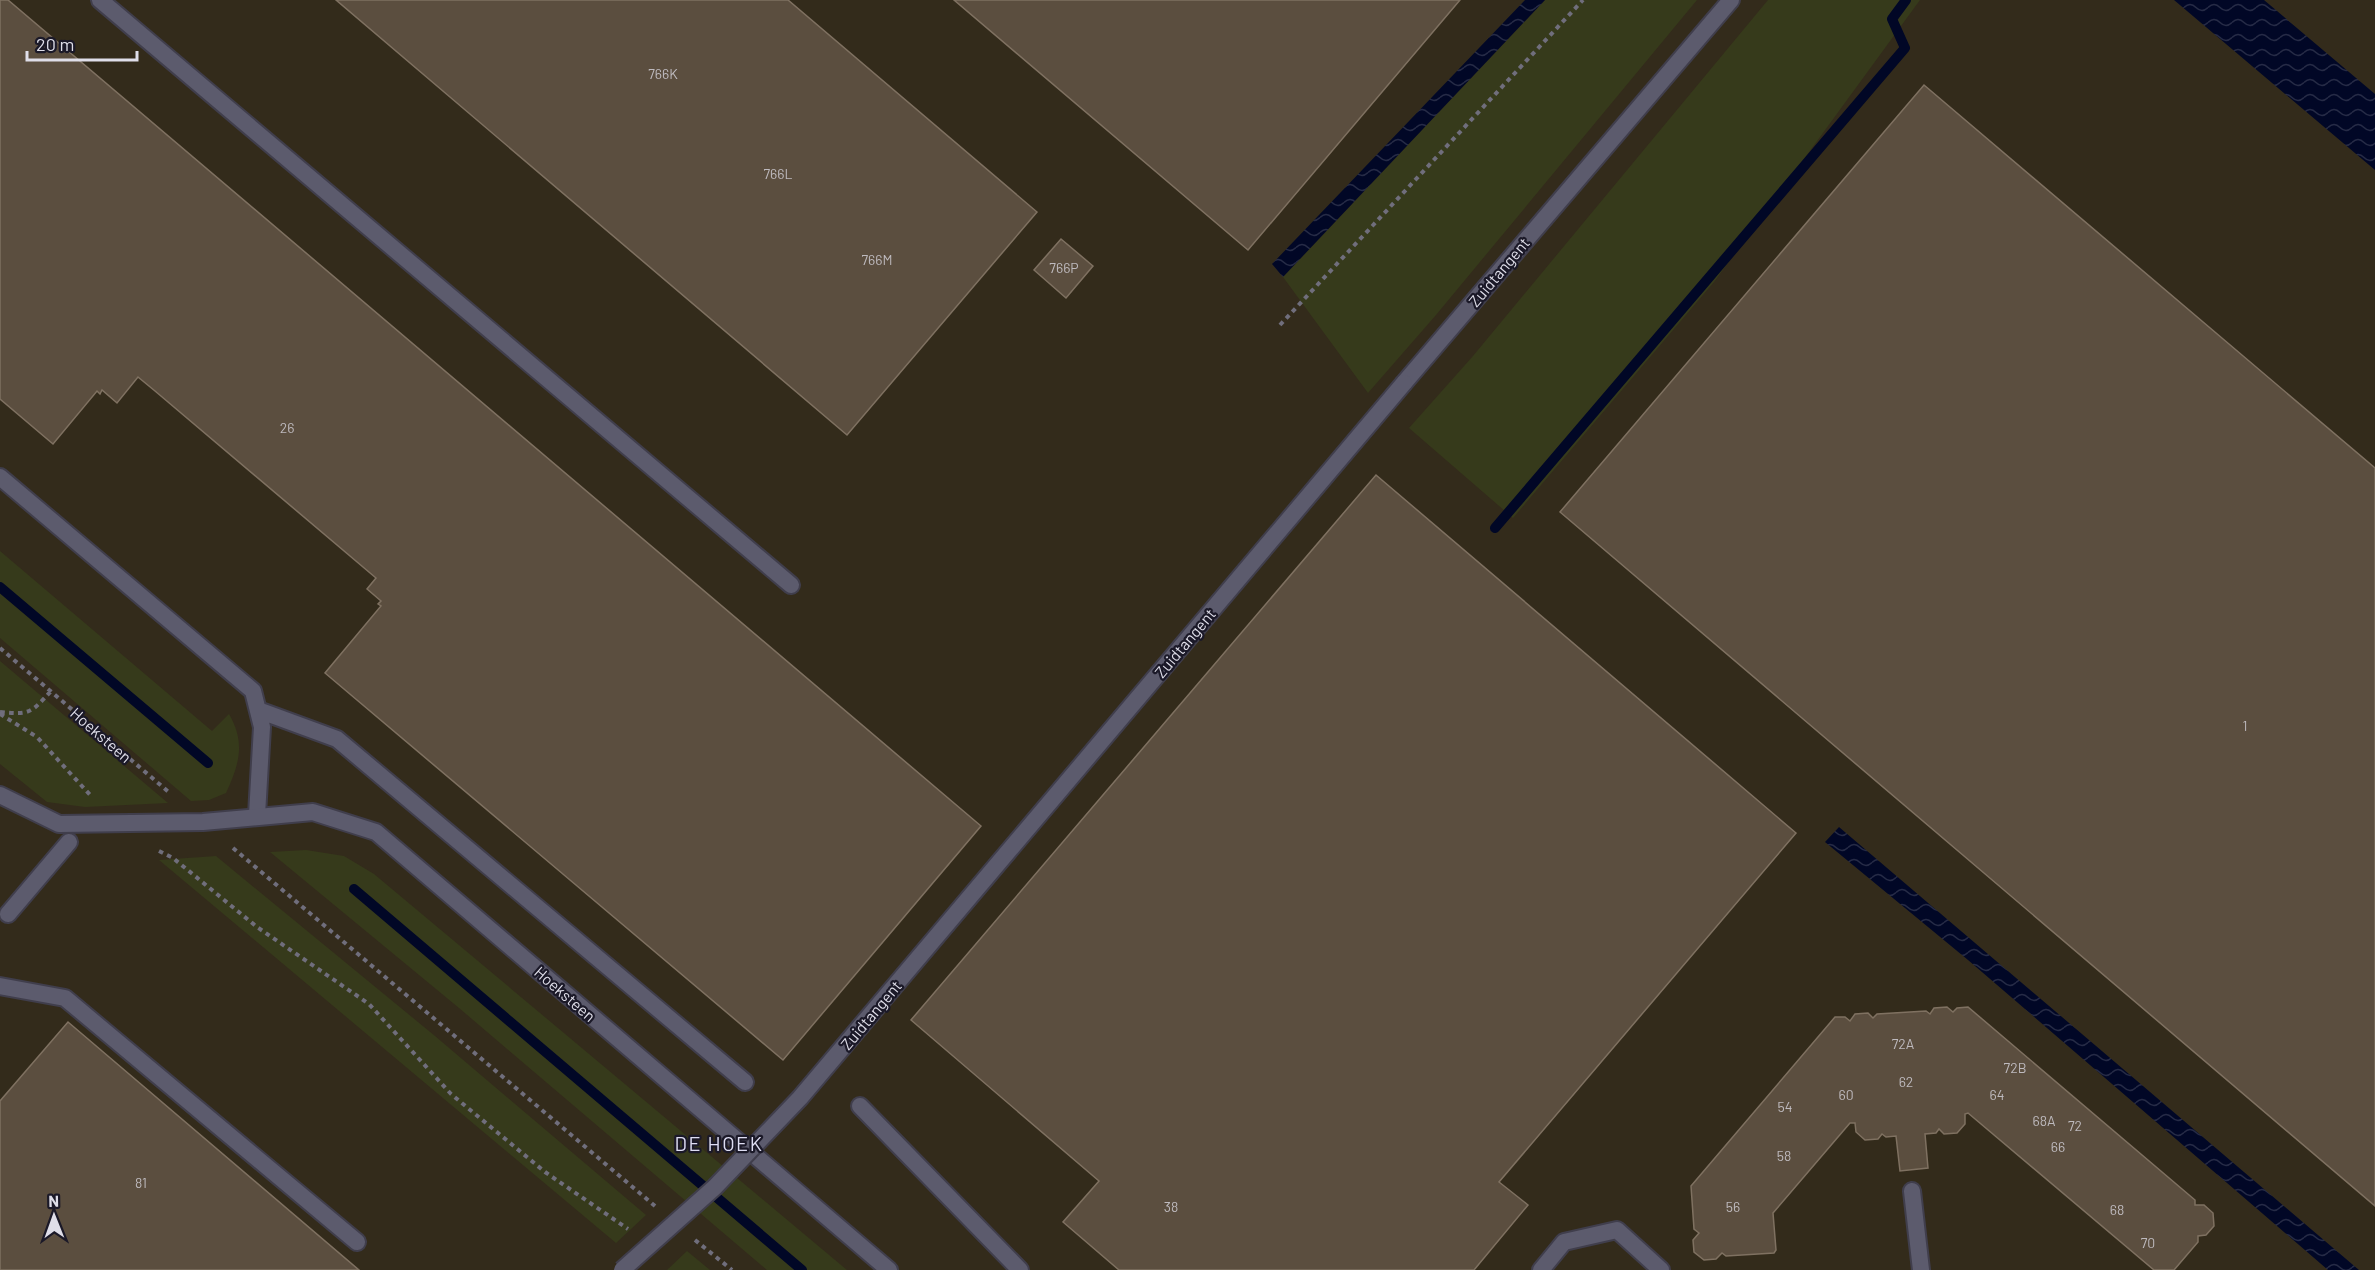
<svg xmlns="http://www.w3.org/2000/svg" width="2375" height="1270" font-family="Barlow,sans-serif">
<defs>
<pattern id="water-waves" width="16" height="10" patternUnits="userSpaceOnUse" patternTransform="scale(1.5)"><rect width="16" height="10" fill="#010726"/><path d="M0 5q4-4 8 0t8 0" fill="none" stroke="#262b46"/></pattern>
</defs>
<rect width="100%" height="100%" fill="#242232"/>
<path fill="#332b1b" d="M0 0H2375V1270H0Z"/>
<path fill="#363a1b" d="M1545 0H1697L1436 315 1368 393 1283 277Z
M1768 0H1920L1714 282 1513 518 1409 428 1473 356Z
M0 551 212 731 229 714C246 743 239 765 226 793L209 800 191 801 0 638Z
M0 661 168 803 85 807 47 802 0 764Z
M306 850 344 856 374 874 847 1270H767L459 1008 270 852Z
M216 856 435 1036 646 1215 616 1243 159 860Z
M687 1251 710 1270H667Z"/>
<path fill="url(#water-waves)" d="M1525 0H1545L1283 277 1272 264Z
M2174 0H2264L2375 94V170Z
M1839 827 2359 1270H2328L1968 960 1825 842Z"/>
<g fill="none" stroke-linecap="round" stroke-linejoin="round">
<path stroke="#010726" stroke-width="10" d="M1495 528 1905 48 1892 19 1906 0
M0 587 208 763
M354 889 802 1270"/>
</g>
<path fill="#5b4e3f" stroke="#7f7161" stroke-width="1.5" d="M0 0H8L981 826 783 1060 325 673 381 606 378 604 381 601 367 589 376 578 155 391 138 377 117 403 102 390 100 394 97 391 53 444 0 399Z
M336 0H788L1037 212 847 435Z
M954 0H1460L1248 250Z
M1924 85 2375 468V1206L1560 512Z
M1061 239 1093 266 1066 298 1034 270Z
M1376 475 1796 833 1499 1182 1528 1205 1474 1270H1119L1063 1222 1099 1181 911 1020Z
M1947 1007 1953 1012 1957 1008 1968 1007 2195 1200V1205H2204L2213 1213 2214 1226 2206 1235 2198 1236V1242L2174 1270H2154L1968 1113 1965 1114V1124L1957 1133 1944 1134 1939 1129 1936 1133 1925 1134 1928 1168 1900 1171 1896 1136 1886 1137 1882 1134 1878 1139 1865 1140 1856 1132 1855 1123H1850L1773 1213 1776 1250 1774 1253 1726 1256 1722 1253 1716 1259 1704 1260 1694 1252 1693 1240 1699 1233 1694 1229 1691 1186 1835 1017H1845L1850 1021 1855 1014 1868 1013 1873 1018 1877 1014 1926 1011 1930 1014 1934 1008Z
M68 1022 359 1270H0V1101Z"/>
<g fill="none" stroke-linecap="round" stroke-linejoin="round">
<g stroke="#403e4c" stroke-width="20">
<path id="service" d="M100 0 791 585
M1404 383 1731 0
M0 477 253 691 262 727 257 815
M258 710 337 739 745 1082
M8 914 69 842
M0 986 65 998 357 1242
M860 1106 1020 1270
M1912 1191 1921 1270
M1541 1270 1564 1242 1617 1230 1661 1270"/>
</g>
<g stroke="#403e4c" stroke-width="20">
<path id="tertiary" d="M0 795 59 824 203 822 313 812 376 832 889 1270"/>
</g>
<path stroke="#706e7c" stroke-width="4" stroke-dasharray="4.5 4.5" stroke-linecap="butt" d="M1280 325 1583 0
M0 648 171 794
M0 712C30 715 31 713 51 691
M0 714 37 737 92 797
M233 848 655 1206
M159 851 173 858 257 927 369 1004 451 1094 545 1172 628 1229
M695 1240 732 1270"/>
<use href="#service" stroke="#5c5b6d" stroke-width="16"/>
<use href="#tertiary" stroke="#5c5b6d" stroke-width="16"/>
<g stroke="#403e4c" stroke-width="20" stroke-linecap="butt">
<path id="service-bridge" d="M622 1270 715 1187 800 1098 1404 383"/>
</g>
<use href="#service-bridge" stroke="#5c5b6d" stroke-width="16"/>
</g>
<g text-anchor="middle" stroke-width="4.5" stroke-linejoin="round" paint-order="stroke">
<g font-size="14" fill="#bebabe">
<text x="663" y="79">766K</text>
<text x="778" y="179">766L</text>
<text x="877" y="265">766M</text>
<text x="1064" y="273">766P</text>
<text x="287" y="433">26</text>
<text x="2245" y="731">1</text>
<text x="1903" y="1049">72A</text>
<text x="2015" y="1073">72B</text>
<text x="1906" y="1087">62</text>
<text x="1846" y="1100">60</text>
<text x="1997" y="1100">64</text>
<text x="1785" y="1112">54</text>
<text x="2044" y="1126">68A</text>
<text x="2075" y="1131">72</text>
<text x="2058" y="1152">66</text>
<text x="1784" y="1161">58</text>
<text x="141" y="1188">81</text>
<text x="1171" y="1212">38</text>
<text x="1733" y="1212">56</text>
<text x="2117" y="1215">68</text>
<text x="2148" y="1248">70</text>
</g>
<g font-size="16" fill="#dfdee9" stroke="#1b1928">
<text transform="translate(1499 272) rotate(-50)" y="6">Zuidtangent</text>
<text transform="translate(1185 643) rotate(-50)" y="6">Zuidtangent</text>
<text transform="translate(101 735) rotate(41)" y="6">Hoeksteen</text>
<text transform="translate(565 994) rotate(41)" y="6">Hoeksteen</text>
<text transform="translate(871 1015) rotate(-50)" y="6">Zuidtangent</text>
</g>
<g font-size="20" letter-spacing="1.5" fill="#deddf2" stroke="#1b1928">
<text x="719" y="1151">DE HOEK</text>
</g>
</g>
<g transform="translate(54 1216) rotate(359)" stroke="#1b1928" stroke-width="4.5" paint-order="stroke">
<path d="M0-4.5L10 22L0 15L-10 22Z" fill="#dfdee9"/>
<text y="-9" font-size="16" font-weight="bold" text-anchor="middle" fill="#dfdee9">N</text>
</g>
<path d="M27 51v9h110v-9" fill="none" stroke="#dfdee9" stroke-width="3"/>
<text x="36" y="51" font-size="18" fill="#dfdee9" stroke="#1b1928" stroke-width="4.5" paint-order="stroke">20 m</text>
</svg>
